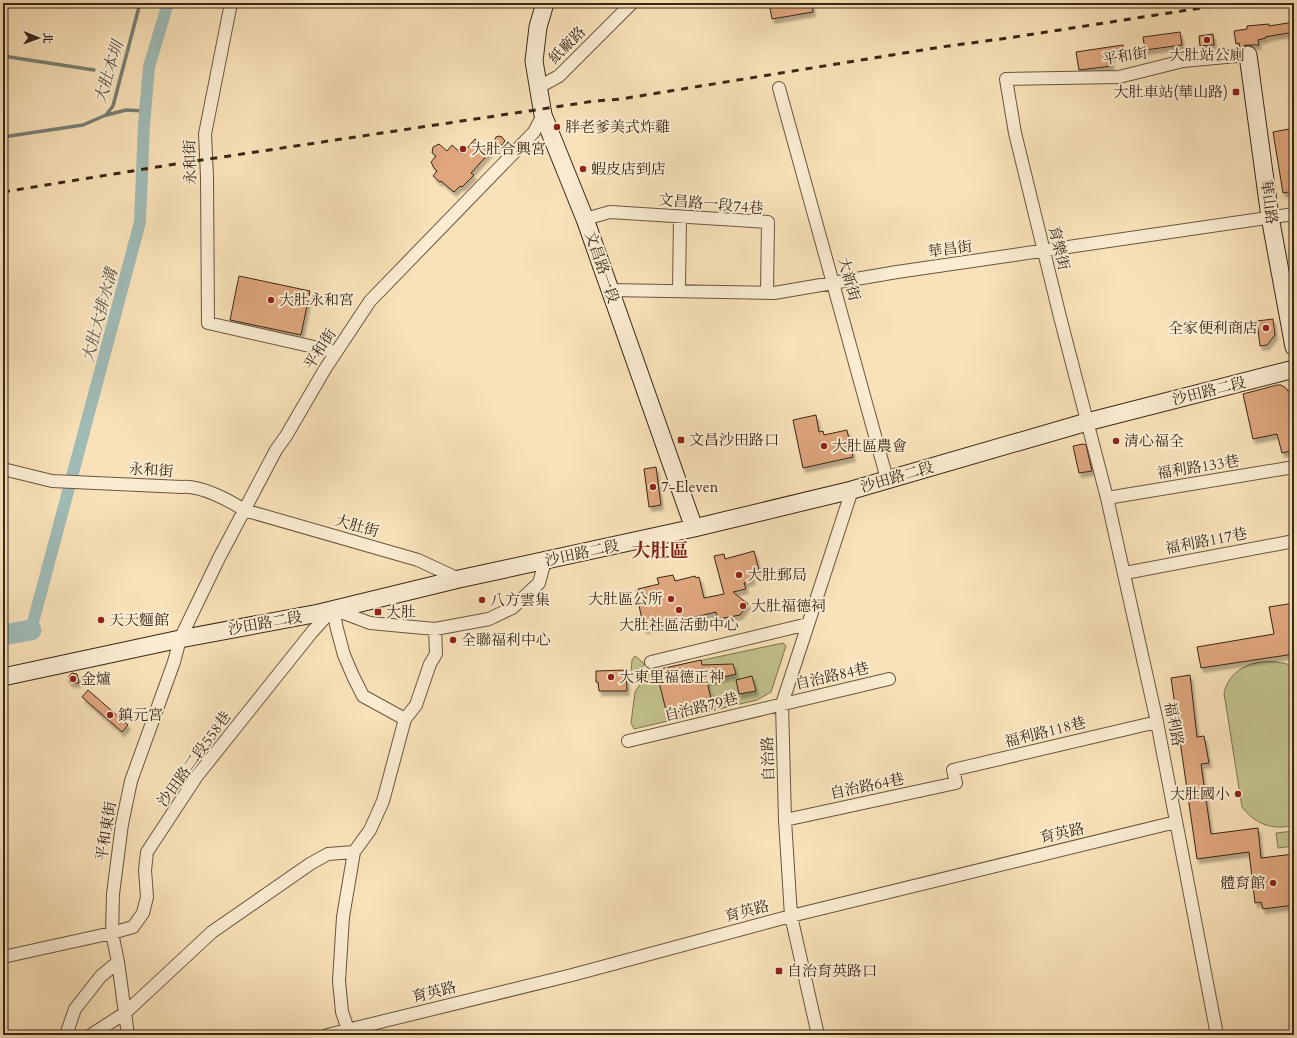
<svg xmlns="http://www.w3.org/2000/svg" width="1297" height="1038" font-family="Cardo,'Noto Serif TC',serif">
<defs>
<filter id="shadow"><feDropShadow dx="2.5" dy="4.5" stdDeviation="1" flood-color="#0004"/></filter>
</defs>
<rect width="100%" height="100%" fill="#f9e2b9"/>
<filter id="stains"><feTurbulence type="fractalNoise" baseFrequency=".005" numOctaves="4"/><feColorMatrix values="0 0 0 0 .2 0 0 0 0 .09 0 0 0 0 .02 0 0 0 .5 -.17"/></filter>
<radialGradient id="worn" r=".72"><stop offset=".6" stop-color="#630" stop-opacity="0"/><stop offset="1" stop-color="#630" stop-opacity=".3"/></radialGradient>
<path fill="#c2c28c" stroke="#7e7451" d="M783 643 786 646 771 692 757 700 634 729 631 723 635 692 645 677 656 670Z
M635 656 645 664 635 676 631 672 632 660Z
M1292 659H1294V825C1273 831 1255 824 1242 807L1224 693C1231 662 1267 656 1293 666Z
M1294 831V846L1278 848 1276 833Z"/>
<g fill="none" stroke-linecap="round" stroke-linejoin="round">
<path stroke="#778077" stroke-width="3.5" d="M3 56 94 70
M107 115 126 110 145 111
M3 137 83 125 106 115 113 106 140 3"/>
<path stroke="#a0bcb7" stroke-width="12" d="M31 630 140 222 144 125 149 67 168 3"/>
<path stroke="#a0bcb7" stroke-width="21" d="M3 635 31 630"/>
</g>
<path fill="#e0a77f" stroke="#392716" filter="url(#shadow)" d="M769 3H812L813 12 772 19Z
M1294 22V32L1265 37 1266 38 1258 40 1259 45H1246L1240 48 1239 43 1236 44 1234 31 1247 29V26L1269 24V26Z
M1180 32 1182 45 1145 50 1143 37Z
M1213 34 1214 45 1200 46 1199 36Z
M1123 45 1124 54 1110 56 1112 66 1079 70 1076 52Z
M1294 128V191L1283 193 1273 132Z
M499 136 502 137 505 141 502 145 492 146 496 137Z
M475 139 490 152 471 173 474 175 462 187 460 186 454 192 441 181 440 182 433 176 437 171 434 168 431 162 436 156 432 153 433 147 439 144 447 151 452 145 462 154Z
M239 276 310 291 301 335 230 320Z
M1273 319 1275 335 1267 345 1260 346 1257 321Z
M1277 385H1281L1286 388 1290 394 1294 405V450L1282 453 1277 434 1253 439 1243 394Z
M816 415 819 432 823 431 824 435 847 430 853 457 803 468 793 420Z
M1083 444 1086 445 1092 471 1079 473 1073 446Z
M656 467 661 505 649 507 644 469Z
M754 551 759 570 753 571 754 574 751 575 753 580 744 583 746 589 733 592 748 604 740 615 718 619 716 612 644 629 636 591H639L638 589 659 584 657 578 673 575 675 581 695 576 696 578 699 577 704 598 724 594 714 556 724 554 725 559Z
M1294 603V654L1201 668 1197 647 1274 634 1269 607Z
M701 660 702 665 733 664 736 674 707 681 712 704 667 714 656 670Z
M626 670 627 691H599L598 682H596V671Z
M72 673 77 674 79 683H73L69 682V676Z
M1190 675 1197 737 1204 736 1209 763 1201 764 1211 834 1258 828 1261 858 1294 854V905L1263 909 1261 902 1255 903 1249 852 1197 859 1171 678Z
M752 676 756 691 739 694 736 680Z
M88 690 128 725 122 732 82 697Z"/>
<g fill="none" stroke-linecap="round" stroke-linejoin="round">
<g stroke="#69563f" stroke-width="14">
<path id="street" d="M231 3 205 134 207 177 208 323 336 352
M539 87 559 76 632 3
M779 88 887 479
M585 219 610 212 768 222 767 292
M610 290 774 293 897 272 1294 214
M679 290 680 217
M3 469 52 481 182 487C200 485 229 500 244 510L418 560 459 579
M1107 498 1294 467
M1125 573 1294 541
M333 609 370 623 435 629 489 619 512 608 539 583 545 561
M333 609 337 629 344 655 353 676 363 696 405 719
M651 662 808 624
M628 741 889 679
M785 820 956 783 953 770 1157 722
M3 957 112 933 133 927 143 913 147 897 145 870 147 852 197 776 312 632 333 609
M66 1035 75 1009 101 976 118 962
M91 1035 125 1013 212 932 310 864 328 854 354 852
M128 1035 118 962 112 933 113 894 122 824 131 781 174 662 180 639 219 558 276 450 286 436 325 369 370 301 534 132 543 115
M327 1035 572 975 791 916 1176 822
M350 1035 342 1012 339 981 343 917 354 852 370 830 383 801 405 719 416 705 430 664 436 654 435 629
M818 1035 791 916 785 820 782 704 852 490
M1217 1035 1157 722 1107 498 1060 317 1015 133 1006 79 1119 77 1183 61 1248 55"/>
</g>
<g stroke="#392716" stroke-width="19">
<path id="secondary" d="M545 3 538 27 534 61 543 115 585 219 694 528
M1248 55 1270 217 1294 347
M3 677 180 639 319 613 459 579 694 528 852 490 1087 422 1294 369"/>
</g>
<use href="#street" stroke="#fbecd2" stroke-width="12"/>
<use href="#secondary" stroke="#fbecd2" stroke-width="17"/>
<path stroke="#392716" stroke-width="3" stroke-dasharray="7 7" stroke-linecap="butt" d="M3 192 169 165 595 101 621 99 941 47 1008 38 1233 3"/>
</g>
<g fill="#8f2418" stroke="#fbecd2" stroke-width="1.5">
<circle cx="1207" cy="40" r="4"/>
<rect x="1232" y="88" width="8" height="8" rx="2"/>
<circle cx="557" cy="127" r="4"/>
<circle cx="463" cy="149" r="4"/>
<circle cx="583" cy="169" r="4"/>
<circle cx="271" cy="300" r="4"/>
<circle cx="1266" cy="328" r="4"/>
<rect x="677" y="436" width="8" height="8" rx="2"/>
<circle cx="1116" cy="441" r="4"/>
<circle cx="824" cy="446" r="4"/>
<circle cx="653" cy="487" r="4"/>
<circle cx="739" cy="575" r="4"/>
<circle cx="671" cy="599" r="4"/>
<circle cx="482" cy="600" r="4"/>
<circle cx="743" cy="606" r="4"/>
<circle cx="679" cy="610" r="4"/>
<rect x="374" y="608" width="8" height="8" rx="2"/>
<circle cx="101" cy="620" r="4"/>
<circle cx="453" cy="640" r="4"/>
<circle cx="611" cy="677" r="4"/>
<circle cx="73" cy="679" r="4"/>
<circle cx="110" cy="715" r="4"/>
<circle cx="1238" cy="794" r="4"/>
<circle cx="1273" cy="883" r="4"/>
<rect x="775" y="967" width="8" height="8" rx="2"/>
</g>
<g text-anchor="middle" stroke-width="4" stroke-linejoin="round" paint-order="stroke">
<g font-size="15" fill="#392716" stroke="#fbecd2">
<text transform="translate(567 45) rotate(-45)" y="5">紙廠路</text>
<text transform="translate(1125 56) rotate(-9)" y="5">平和街</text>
<text transform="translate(190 162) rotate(-91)" y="5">永和街</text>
<text transform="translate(1269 202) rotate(82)" y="5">華山路</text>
<text transform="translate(711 204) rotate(5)" y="5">文昌路一段74巷</text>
<text transform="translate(1059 248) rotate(76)" y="5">育樂街</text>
<text transform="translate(950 249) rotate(-8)" y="5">華昌街</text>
<text transform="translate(602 267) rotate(71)" y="5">文昌路一段</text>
<text transform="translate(849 279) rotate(74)" y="5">大新街</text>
<text transform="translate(320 349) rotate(-57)" y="5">平和街</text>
<text transform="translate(1209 391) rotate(-14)" y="5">沙田路二段</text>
<text transform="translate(1198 467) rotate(-9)" y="5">福利路133巷</text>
<text transform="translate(151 470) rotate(3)" y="5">永和街</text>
<text transform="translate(897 477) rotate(-16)" y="5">沙田路二段</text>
<text transform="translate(357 526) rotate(16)" y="5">大肚街</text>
<text transform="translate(1206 541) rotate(-11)" y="5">福利路117巷</text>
<text transform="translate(582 553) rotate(-12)" y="5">沙田路二段</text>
<text transform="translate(265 623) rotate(-10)" y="5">沙田路二段</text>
<text transform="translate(832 676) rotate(-13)" y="5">自治路84巷</text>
<text transform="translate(701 707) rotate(-14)" y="5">自治路79巷</text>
<text transform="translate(1174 724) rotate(79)" y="5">福利路</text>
<text transform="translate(1045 732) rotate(-14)" y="5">福利路118巷</text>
<text transform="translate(194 759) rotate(-54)" y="5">沙田路二段558巷</text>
<text transform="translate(768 759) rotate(-92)" y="5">自治路</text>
<text transform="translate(867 786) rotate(-12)" y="5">自治路64巷</text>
<text transform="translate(106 831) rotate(-81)" y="5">平和東街</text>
<text transform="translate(1062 833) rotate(-13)" y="5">育英路</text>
<text transform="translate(747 911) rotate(-15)" y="5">育英路</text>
<text transform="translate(434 992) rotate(-14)" y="5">育英路</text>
</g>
<g font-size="15" fill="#392716" stroke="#fbecd2" text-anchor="start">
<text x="1207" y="60" text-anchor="middle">大肚站公廁</text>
<text x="1228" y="97" text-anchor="end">大肚車站(華山路)</text>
<text x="565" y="132">胖老爹美式炸雞</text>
<text x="471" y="154">大肚合興宮</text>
<text x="591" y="174">蝦皮店到店</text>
<text x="279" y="305">大肚永和宮</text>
<text x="1258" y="333" text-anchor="end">全家便利商店</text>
<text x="689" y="445">文昌沙田路口</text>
<text x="1124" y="446">清心福全</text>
<text x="832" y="451">大肚區農會</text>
<text x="661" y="492">7-Eleven</text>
<text x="747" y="580">大肚郵局</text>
<text x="663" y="604" text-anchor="end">大肚區公所</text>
<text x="490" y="605">八方雲集</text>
<text x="751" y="611">大肚福德祠</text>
<text x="386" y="617">大肚</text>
<text x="109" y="625">天天麵館</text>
<text x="679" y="630" text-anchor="middle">大肚社區活動中心</text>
<text x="461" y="645">全聯福利中心</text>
<text x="619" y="682">大東里福德正神</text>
<text x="81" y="684">金爐</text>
<text x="118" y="720">鎮元宮</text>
<text x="1230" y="799" text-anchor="end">大肚國小</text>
<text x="1265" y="888" text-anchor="end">體育館</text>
<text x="787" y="976">自治育英路口</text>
</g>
<g font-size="16" font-style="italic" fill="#585446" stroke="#fbecd2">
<text transform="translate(108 72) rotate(-73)" y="6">大肚本圳</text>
<text transform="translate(99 315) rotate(-75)" y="6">大肚大排水溝</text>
</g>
<g font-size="19" font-weight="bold" fill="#7a1f14" stroke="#fbecd2">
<text x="660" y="557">大肚區</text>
</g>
</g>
<rect width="1297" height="1038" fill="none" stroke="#f9e2b9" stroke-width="16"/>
<rect x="4" y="4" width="1289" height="1030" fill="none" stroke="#392716" stroke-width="2"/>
<rect x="8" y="8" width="1281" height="1022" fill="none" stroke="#392716"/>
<g transform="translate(38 38) rotate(91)" stroke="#fbecd2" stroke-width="3" paint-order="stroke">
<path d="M0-3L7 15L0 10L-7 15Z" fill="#392716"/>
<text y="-6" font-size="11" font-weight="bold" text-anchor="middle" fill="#392716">北</text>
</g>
<rect width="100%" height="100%" filter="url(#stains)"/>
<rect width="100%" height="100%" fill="url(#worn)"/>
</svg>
